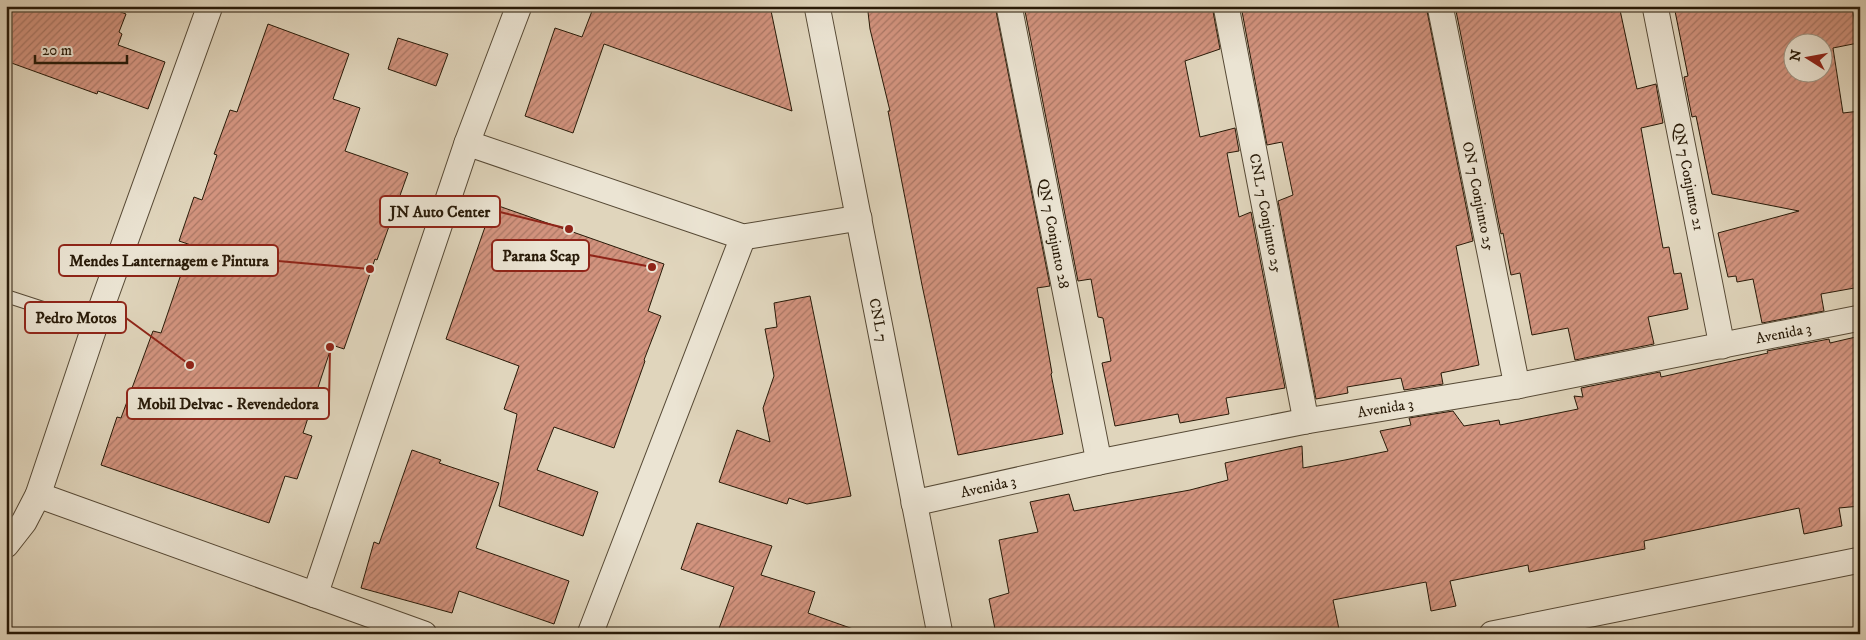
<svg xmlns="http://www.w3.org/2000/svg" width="1866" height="640" font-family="'IM FELL DW Pica',serif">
<defs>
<pattern id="building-hatch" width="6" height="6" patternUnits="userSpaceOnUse" patternTransform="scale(1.25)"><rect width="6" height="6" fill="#d2937e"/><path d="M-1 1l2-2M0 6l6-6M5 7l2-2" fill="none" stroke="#aa7765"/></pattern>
</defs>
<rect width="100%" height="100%" fill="#e0d5bc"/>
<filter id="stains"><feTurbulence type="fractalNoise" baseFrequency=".004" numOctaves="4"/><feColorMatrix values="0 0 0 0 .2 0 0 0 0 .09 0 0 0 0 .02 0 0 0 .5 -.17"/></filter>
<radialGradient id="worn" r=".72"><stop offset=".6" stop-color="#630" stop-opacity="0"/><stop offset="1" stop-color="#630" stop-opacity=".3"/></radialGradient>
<path fill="url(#building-hatch)" stroke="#281a08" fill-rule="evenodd" d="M6 6H105L126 14 119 32 122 34 118 45 165 62 148 109 98 91 97 94 6 61Z
M594 6H770L792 111 604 44 573 133 525 116 555 28 582 37Z
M875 6H995L1050 286 1037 288 1052 373 1051 374 1063 434 958 455 922 285 888 111H890L870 29 868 12 875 10Z
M1024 6H1212L1220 49 1185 61 1200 137 1235 128 1239 151 1227 153 1239 217 1251 212 1285 388 1226 398 1229 414 1180 423 1178 414 1115 426 1102 363 1111 361 1103 318 1098 317 1091 279 1078 281Z
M1241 6H1426L1473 241 1456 246 1479 365 1441 373 1443 384 1404 390 1401 378 1347 387 1348 393 1316 399 1278 201 1293 195 1282 142 1267 145Z
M1455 6H1610L1611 12 1620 10 1637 89 1656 84 1663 123 1641 128 1663 248 1669 247 1674 274 1681 273 1688 309 1648 317 1654 344 1575 360 1568 328 1532 335 1520 273 1511 275 1503 233 1501 234Z
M1674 6H1812L1813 12 1852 6 1858 43 1833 48 1843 113 1860 111V287L1821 294 1824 311 1762 323 1753 279 1737 282 1736 276 1728 277 1718 233 1799 211 1712 194 1696 116 1692 117 1684 77 1688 76ZM1794 42H1824V72H1794Z
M268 24 349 54 333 99 360 108 345 151 408 173 377 260 375 259 344 349 332 345 303 433 312 436 297 479 285 476 269 523 101 465 117 417 121 418 153 331 161 333 191 245 179 241 194 197 202 200 217 155 214 154 230 110 237 112Z
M398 38 448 54 436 86 388 69Z
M493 204 664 264 648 311 661 316 644 360 645 361 614 448 554 427 537 470 598 492 583 536 499 506 517 414 504 409 519 366 446 339Z
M810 296 851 496 807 504 789 498 787 504 719 482 737 430 770 442 763 408 774 376 765 329 777 327 774 303Z
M1860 336V506L1839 508 1842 526 1804 534 1799 508 1644 541 1645 549 1529 572 1528 565 1450 581 1456 606 1431 611 1426 582 1333 600 1340 634H996L989 599 1009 593 999 540 1038 532 1030 502 1069 494 1074 511 1190 490 1228 480 1225 463 1302 446 1303 468 1345 460 1388 451 1380 431 1411 425 1409 418 1453 411 1464 426 1499 420 1500 425 1578 409 1574 396 1583 397 1581 388 1660 372 1661 377 1768 353 1767 351 1829 339 1830 343Z
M412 450 441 460 439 463 499 483 476 548 569 581 554 624 459 591 452 613 361 588 374 542 379 544Z
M697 523 772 546 761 575 815 592 808 613 856 630 855 634H717L734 587 681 569Z"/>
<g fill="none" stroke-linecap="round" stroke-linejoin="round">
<g stroke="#564935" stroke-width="14">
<path id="lane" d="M6 296 95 325"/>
</g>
<g stroke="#564935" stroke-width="27">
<g id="street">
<path id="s1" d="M817 6 940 634"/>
<path id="s2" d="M1009 6 1099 462"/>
<path id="s3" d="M1226 6 1306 421"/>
<path id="s4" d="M1440 6 1517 386"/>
<path id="s5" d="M1655 6 1722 346"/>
<path d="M467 143 743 237 859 218"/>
<path d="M38 495 424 634"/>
<path id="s6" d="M914 503 1099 462 1306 421 1517 386 1860 318"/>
<path d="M6 545 24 522 38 495 95 325 210 6"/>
<path d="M315 595 467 143 519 6"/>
<path d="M590 634 743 237"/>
<path d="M1492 634 1860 560"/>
</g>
</g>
<use href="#lane" stroke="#ebe4d3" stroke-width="12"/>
<use href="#street" stroke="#ebe4d3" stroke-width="25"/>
</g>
<g text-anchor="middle" stroke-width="4.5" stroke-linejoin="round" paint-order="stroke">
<g font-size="15" fill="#281a08" stroke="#ebe4d3">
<text dy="5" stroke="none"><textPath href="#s5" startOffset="174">QN 7 Conjunto 21</textPath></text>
<text dy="5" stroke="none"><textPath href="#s4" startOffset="194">ON 7 Conjunto 25</textPath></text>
<text dy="5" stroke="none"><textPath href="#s3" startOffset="211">CNL 7 Conjunto 25</textPath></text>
<text dy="5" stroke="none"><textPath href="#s2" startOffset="232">QN 7 Conjunto 28</textPath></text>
<text dy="5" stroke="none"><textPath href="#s1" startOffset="320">CNL 7</textPath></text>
<text dy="5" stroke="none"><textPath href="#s6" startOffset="886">Avenida 3</textPath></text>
<text dy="5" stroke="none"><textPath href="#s6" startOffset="481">Avenida 3</textPath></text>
<text dy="5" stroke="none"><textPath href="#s6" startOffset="76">Avenida 3</textPath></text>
</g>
</g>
<path fill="none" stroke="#8f2418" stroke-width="2" d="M569 229L500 212M652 267L589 255M370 269L278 261M190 365L126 318M330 347L329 403"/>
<g fill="#8f2418" stroke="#ebe4d3" stroke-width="2">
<circle cx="569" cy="229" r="5"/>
<circle cx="652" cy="267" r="5"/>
<circle cx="370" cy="269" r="5"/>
<circle cx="190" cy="365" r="5"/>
<circle cx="330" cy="347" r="5"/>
</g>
<g fill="#ebe4d3" stroke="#8f2418" stroke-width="2">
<rect x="380" y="196" width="120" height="31" rx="5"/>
<rect x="492" y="240" width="97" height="31" rx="5"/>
<rect x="59" y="245" width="219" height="31" rx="5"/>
<rect x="25" y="302" width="101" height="31" rx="5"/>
<rect x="127" y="388" width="202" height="31" rx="5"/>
</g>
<g font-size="16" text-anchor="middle" font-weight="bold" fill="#281a08">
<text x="440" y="217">JN Auto Center</text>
<text x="541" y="261">Parana Scap</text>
<text x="169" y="266">Mendes Lanternagem e Pintura</text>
<text x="76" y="323">Pedro Motos</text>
<text x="228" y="409">Mobil Delvac - Revendedora</text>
</g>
<rect width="1866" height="640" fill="none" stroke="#e0d5bc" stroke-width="25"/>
<rect x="8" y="8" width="1851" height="625" fill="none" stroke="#281a08" stroke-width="2.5"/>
<rect x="12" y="12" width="1841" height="615" fill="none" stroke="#281a08"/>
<g transform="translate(1808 58) rotate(281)"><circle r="24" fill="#ebe4d3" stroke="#9d9382"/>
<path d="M0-4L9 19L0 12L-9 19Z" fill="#8f2418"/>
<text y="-8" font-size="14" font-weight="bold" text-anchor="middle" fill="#281a08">N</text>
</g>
<path d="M35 55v8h92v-8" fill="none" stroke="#281a08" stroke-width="2.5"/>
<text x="42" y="55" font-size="15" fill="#281a08" stroke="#ebe4d3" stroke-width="4" paint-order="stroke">20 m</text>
<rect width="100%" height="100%" filter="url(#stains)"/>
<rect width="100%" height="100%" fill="url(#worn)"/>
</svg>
